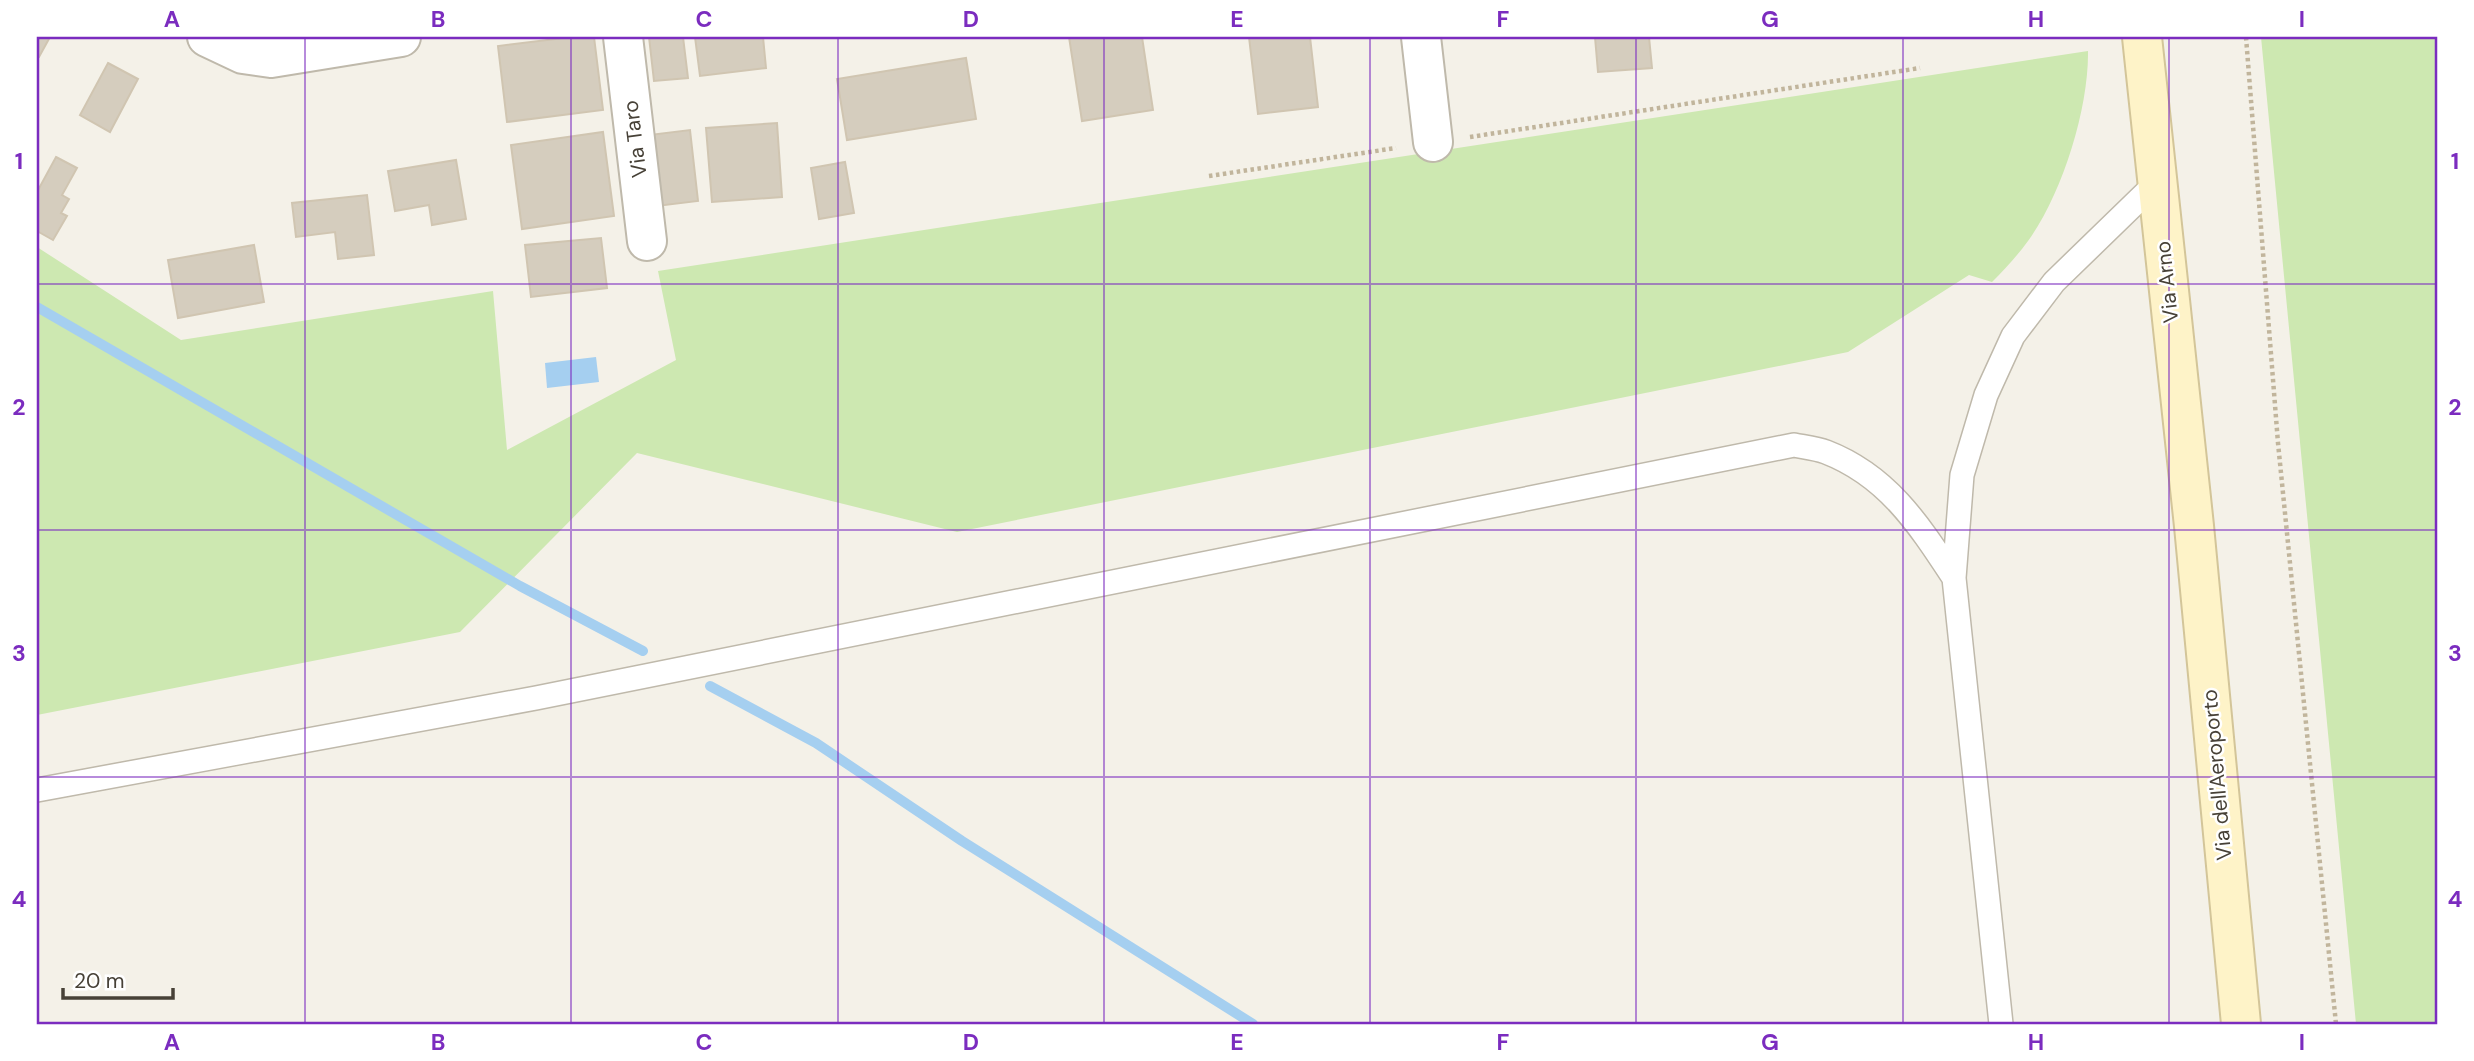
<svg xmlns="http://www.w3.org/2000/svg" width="2474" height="1061" font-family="'DM Sans',sans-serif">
<rect width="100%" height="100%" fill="#f4f1e8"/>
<path fill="#cde8b1" d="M2261 37H2437V1024H2356Z
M2088 51C2089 108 2062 195 2028 241 2017 256 2005 269 1992 282L1969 275 1848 352 957 532 637 453 460 632 37 715V247L181 340 493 291 507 450 676 360 658 271Z"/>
<path fill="#a5cff0" d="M596 357 599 382 547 388 545 363Z"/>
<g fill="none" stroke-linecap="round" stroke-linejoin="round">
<path stroke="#a5cff0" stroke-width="10" d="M37 307 520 586 643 651
M710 686 816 743 962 841 1253 1024"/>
</g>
<path fill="#d5cdbe" stroke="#d0c5b1" stroke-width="2" d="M37 37H50L39 57 37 56Z
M572 37H594L603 110 507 122 498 46Z
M649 37H683L688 78 654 81Z
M695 37H763L766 68 700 76Z
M1069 37H1142L1153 110 1082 121Z
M1249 37H1310L1318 107 1258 114Z
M1595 37H1649L1652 68 1598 72Z
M966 58 976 119 847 140 837 79Z
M108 63 138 79 110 132 80 115Z
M777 123 782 197 712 202 706 128Z
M690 130 698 201 657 206 649 135Z
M603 132 614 216 522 229 511 145Z
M56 157 77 168 62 195 69 199 61 213 67 216 53 240 37 231V192Z
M456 160 466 219 432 225 429 205 395 211 388 171Z
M845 162 854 213 819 219 811 168Z
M367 195 374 255 338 259 335 232 296 237 292 203Z
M601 238 607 288 531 297 525 245Z
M254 245 264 302 178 318 168 260Z"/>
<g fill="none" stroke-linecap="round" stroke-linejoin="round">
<g stroke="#bfb9ab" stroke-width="26">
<path id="lane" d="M37 790 536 698 1794 445C1804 447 1816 448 1826 452 1888 476 1919 525 1954 578
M2001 1024 1954 578 1962 475 1986 395 2013 336 2054 282 2156 183"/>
</g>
<g stroke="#bfb9ab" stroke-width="42">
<path id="street" d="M207 37 243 54 271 58 401 37
M623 37 647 241
M1421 37 1433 142"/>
</g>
<g stroke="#d3c599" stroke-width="42">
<path id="secondary" d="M2142 37 2194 526 2241 1024"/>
</g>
<path stroke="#c1b59c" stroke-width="4.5" stroke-dasharray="3.5 3.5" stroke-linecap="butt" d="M2246 37 2278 443 2336 1024
M1470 137 1920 68
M1209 176 1396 148"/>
<use href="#lane" stroke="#fff" stroke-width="23"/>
<use href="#street" stroke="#fff" stroke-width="38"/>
<use href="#secondary" stroke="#fef3c8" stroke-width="38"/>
</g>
<path fill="none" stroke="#7b2cbf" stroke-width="2" stroke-opacity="0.55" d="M305 37V1024M571 37V1024M838 37V1024M1104 37V1024M1370 37V1024M1636 37V1024M1903 37V1024M2169 37V1024M37 284H2437M37 530H2437M37 777H2437"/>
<g text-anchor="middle" stroke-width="5" stroke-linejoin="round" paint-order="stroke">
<g font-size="21" fill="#474137" stroke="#fff">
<text transform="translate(635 139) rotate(-97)" y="7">Via Taro</text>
<text transform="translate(2167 282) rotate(-96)" y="7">Via Arno</text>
<text transform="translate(2217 775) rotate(-95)" y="7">Via dell'Aeroporto</text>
</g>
</g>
<rect width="2474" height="1061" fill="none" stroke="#ffffff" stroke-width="77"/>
<path d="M63 988v10h110v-10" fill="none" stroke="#474137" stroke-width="3.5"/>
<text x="74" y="988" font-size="21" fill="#474137" stroke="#ffffff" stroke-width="5" paint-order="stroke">20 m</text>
<rect x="38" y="38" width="2398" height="985" fill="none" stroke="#7b2cbf" stroke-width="2.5"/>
<g font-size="23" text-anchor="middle" font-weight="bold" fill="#7b2cbf">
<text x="172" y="27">A</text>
<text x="438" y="27">B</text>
<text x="704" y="27">C</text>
<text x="971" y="27">D</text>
<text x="1237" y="27">E</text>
<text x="1503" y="27">F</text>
<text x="1770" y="27">G</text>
<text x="2036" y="27">H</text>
<text x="2302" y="27">I</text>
<text x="19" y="169">1</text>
<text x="2455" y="169">1</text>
<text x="19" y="415">2</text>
<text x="2455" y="415">2</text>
<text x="19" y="661">3</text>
<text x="2455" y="661">3</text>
<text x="19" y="907">4</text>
<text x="2455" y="907">4</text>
<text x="172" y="1050">A</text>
<text x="438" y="1050">B</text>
<text x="704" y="1050">C</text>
<text x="971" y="1050">D</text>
<text x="1237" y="1050">E</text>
<text x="1503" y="1050">F</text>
<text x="1770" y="1050">G</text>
<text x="2036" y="1050">H</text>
<text x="2302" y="1050">I</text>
</g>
</svg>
